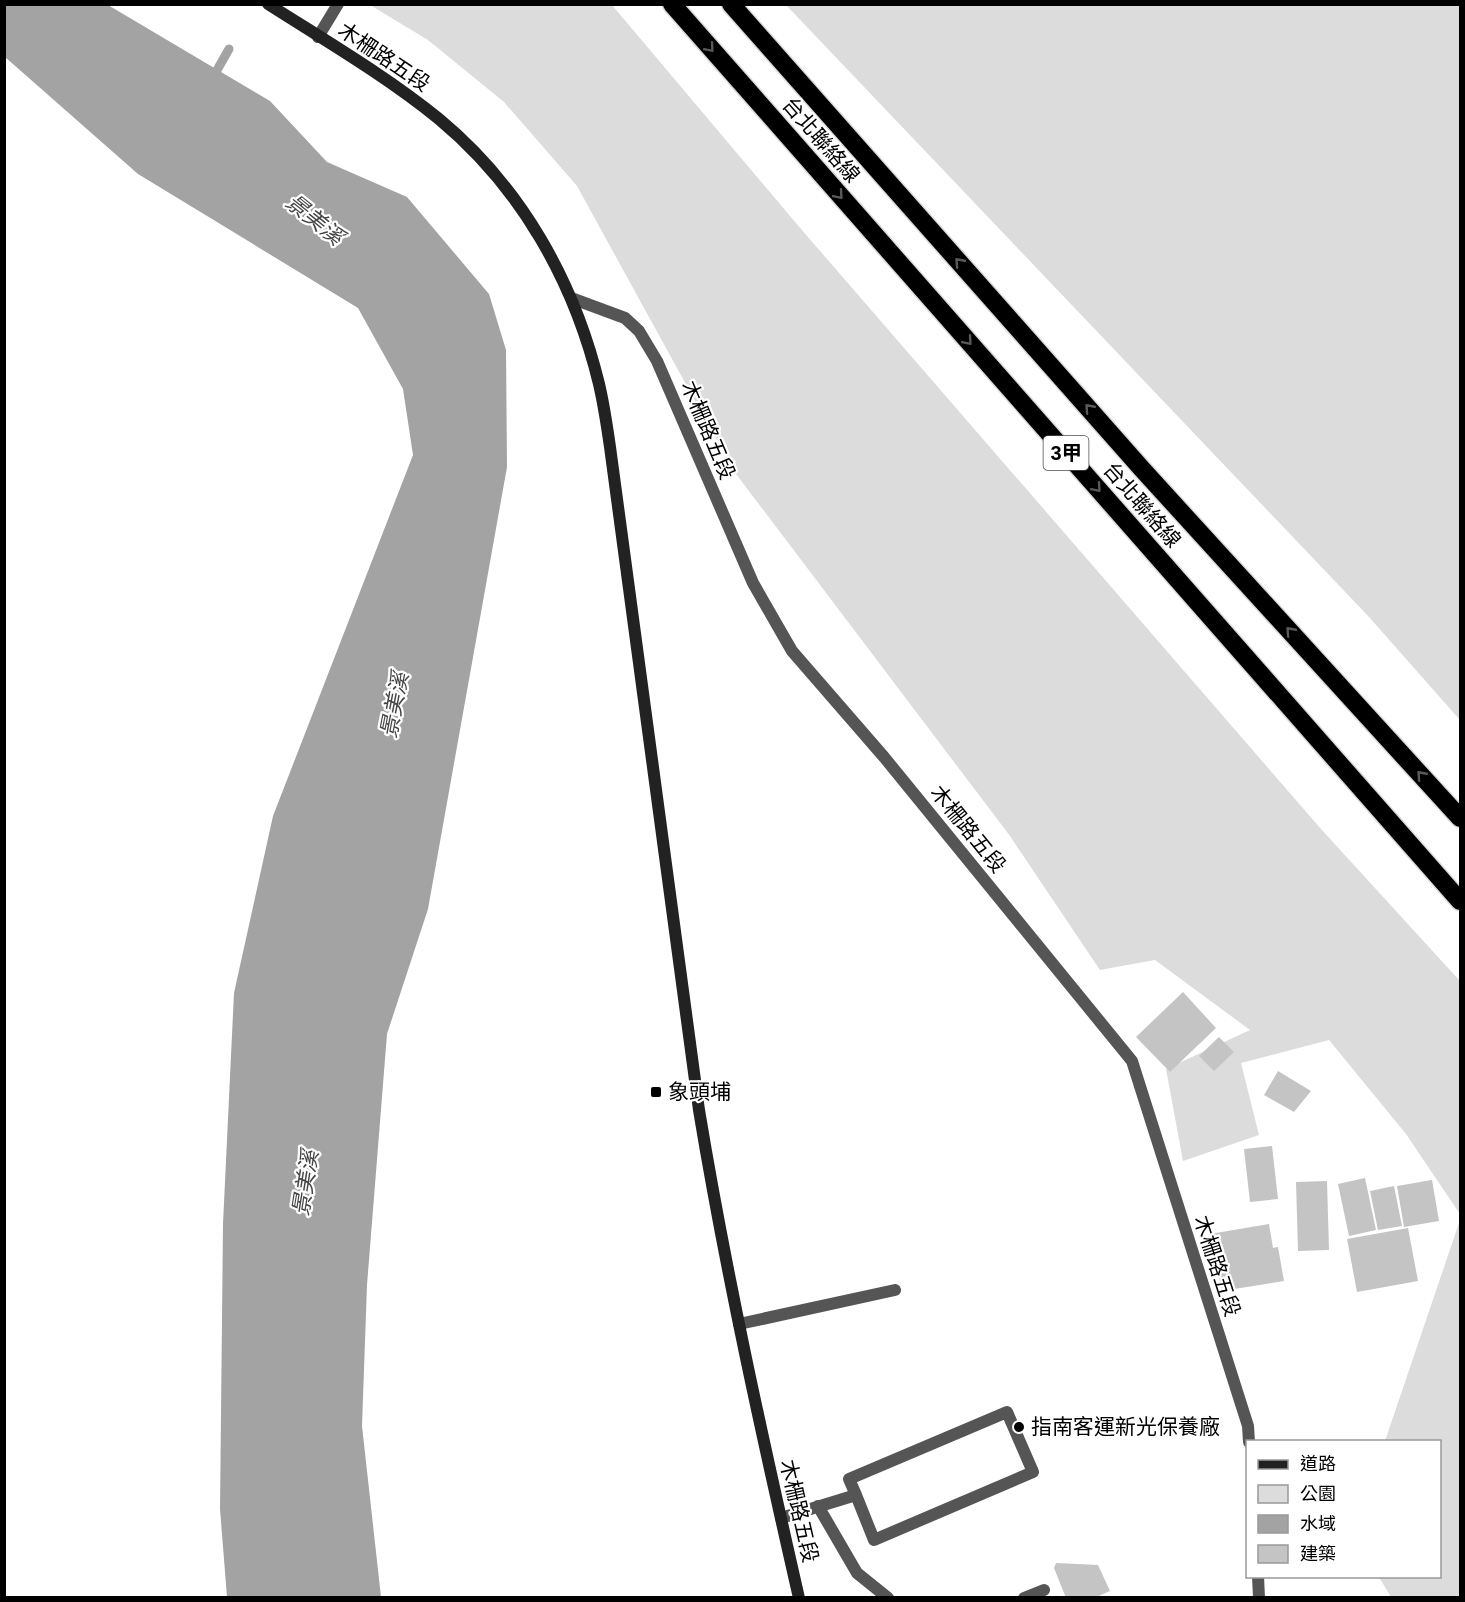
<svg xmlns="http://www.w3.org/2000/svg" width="1465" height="1602" font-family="Helvetica,'Noto Sans TC',sans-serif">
<rect width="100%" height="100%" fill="#fff"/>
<path fill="#dcdcdc" d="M370 5H612L801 229 1321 829 1460 981V1214L1406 1134 1329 1040 1241 1063 1259 1135 1183 1161 1166 1069 1250 1030 1155 960 1100 970 1010 836 733 470 577 186 504 102 428 40Z
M786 5H1460V720L1369 617Z
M1460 1220V1597H1391L1379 1577 1440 1576V1442L1385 1441Z"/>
<path fill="#a3a3a3" d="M5 4 108 5 270 101 327 162 407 197 489 294 506 350 507 467 428 909 387 1034 367 1285 362 1426 381 1597H227L220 1509 223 1224 234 993 273 816 413 455 403 389 358 308 138 174 5 57Z"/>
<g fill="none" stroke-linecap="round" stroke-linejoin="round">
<path stroke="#a3a3a3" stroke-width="9" d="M212 79 229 49"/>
</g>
<path fill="#c4c4c4" d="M1183 992 1216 1028 1170 1072 1136 1037Z
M1219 1037 1234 1052 1214 1071 1199 1056Z
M1278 1071 1311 1091 1294 1112 1264 1095Z
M1272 1146 1278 1199 1250 1202 1244 1149Z
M1365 1178 1376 1230 1349 1236 1338 1184Z
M1432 1180 1439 1221 1404 1227 1397 1186Z
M1327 1181 1329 1250 1298 1251 1296 1182Z
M1394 1186 1402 1226 1378 1230 1370 1191Z
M1269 1224 1273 1248 1278 1247 1284 1281 1222 1291 1210 1234Z
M1408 1228 1418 1281 1357 1292 1347 1239Z
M1056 1563 1098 1565 1110 1591 1094 1598H1066L1054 1568Z"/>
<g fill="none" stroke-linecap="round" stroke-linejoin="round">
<g stroke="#dbdbdb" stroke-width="21">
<path id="highway" d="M672 4 1460 901
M731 4 1142 469 1460 818"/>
</g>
<path stroke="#555" stroke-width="12" d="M318 37 338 4
M739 1324 895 1290
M818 1506 857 1573 888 1598
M781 1518 856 1495 874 1540 1033 1472 1007 1412 849 1479 856 1495
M1024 1598 1044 1590"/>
<path stroke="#555" stroke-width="12" d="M571 298 625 318 639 331 657 361 753 583 792 651 884 757 1132 1061 1248 1426 1249 1442
M1258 1576 1259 1598"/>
<path stroke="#222" stroke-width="12" d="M268 4C326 41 386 76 439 119 521 187 574 281 599 384 604 405 607 426 610 447L699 1110C726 1273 762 1436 799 1598"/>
<use href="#highway" stroke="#000" stroke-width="18"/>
</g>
<defs><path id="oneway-chevron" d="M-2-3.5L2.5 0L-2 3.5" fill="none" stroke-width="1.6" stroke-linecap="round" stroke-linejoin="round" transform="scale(1.5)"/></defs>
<g stroke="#595959">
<use href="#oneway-chevron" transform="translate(710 48) rotate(49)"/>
<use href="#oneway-chevron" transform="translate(839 195) rotate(49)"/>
<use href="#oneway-chevron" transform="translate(959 262) rotate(-132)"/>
<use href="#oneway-chevron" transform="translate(968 341) rotate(49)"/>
<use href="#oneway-chevron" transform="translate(1089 408) rotate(-132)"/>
<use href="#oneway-chevron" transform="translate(1097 488) rotate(49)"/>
<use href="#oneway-chevron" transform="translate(1290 631) rotate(-132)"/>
<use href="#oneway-chevron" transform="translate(1421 775) rotate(-132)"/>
</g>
<g fill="#000" stroke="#fff" stroke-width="2">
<rect x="650" y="1086" width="12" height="12" rx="3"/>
<circle cx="1019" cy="1427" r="6"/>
</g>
<g text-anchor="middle" stroke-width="4.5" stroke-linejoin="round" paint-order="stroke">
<rect fill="#fff" stroke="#4c4c4c" stroke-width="1.5" x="1043.5" y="436" width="45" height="34" rx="4.5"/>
<g font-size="20" font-weight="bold" fill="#000">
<text x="1066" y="460">3甲</text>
</g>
<g font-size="21" fill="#000" stroke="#fff">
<text transform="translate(384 57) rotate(34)" y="7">木柵路五段</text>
<text transform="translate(821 140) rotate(49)" y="7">台北聯絡線</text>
<text transform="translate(708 430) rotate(67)" y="7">木柵路五段</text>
<text transform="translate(1142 505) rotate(49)" y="7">台北聯絡線</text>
<text transform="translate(968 829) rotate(51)" y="7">木柵路五段</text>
<text transform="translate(1217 1266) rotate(72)" y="7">木柵路五段</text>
<text transform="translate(799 1511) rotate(77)" y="7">木柵路五段</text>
</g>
<g font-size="21" fill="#000" stroke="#fff" text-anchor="start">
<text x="668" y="1099">象頭埔</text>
<text x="1031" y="1434">指南客運新光保養廠</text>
</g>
<g font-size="22" font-style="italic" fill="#444" stroke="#fff">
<text transform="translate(315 219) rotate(39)" y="8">景美溪</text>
<text transform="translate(394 705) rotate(-79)" y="8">景美溪</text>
<text transform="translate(305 1183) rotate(-81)" y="8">景美溪</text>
</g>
</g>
<rect width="1465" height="1602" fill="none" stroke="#000000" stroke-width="12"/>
<rect x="1246" y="1440" width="195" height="138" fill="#ffffff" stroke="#999999" stroke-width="1.5"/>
<rect x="1258" y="1460" width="30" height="9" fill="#222222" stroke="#999999" stroke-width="1.5"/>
<text x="1300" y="1470" font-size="18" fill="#000000">道路</text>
<rect x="1258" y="1485" width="30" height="18" fill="#dcdcdc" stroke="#999999" stroke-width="1.5"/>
<text x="1300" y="1500" font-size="18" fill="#000000">公園</text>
<rect x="1258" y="1515" width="30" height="18" fill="#a3a3a3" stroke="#999999" stroke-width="1.5"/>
<text x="1300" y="1530" font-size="18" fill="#000000">水域</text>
<rect x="1258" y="1545" width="30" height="18" fill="#c4c4c4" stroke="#999999" stroke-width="1.5"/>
<text x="1300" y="1560" font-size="18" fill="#000000">建築</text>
</svg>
